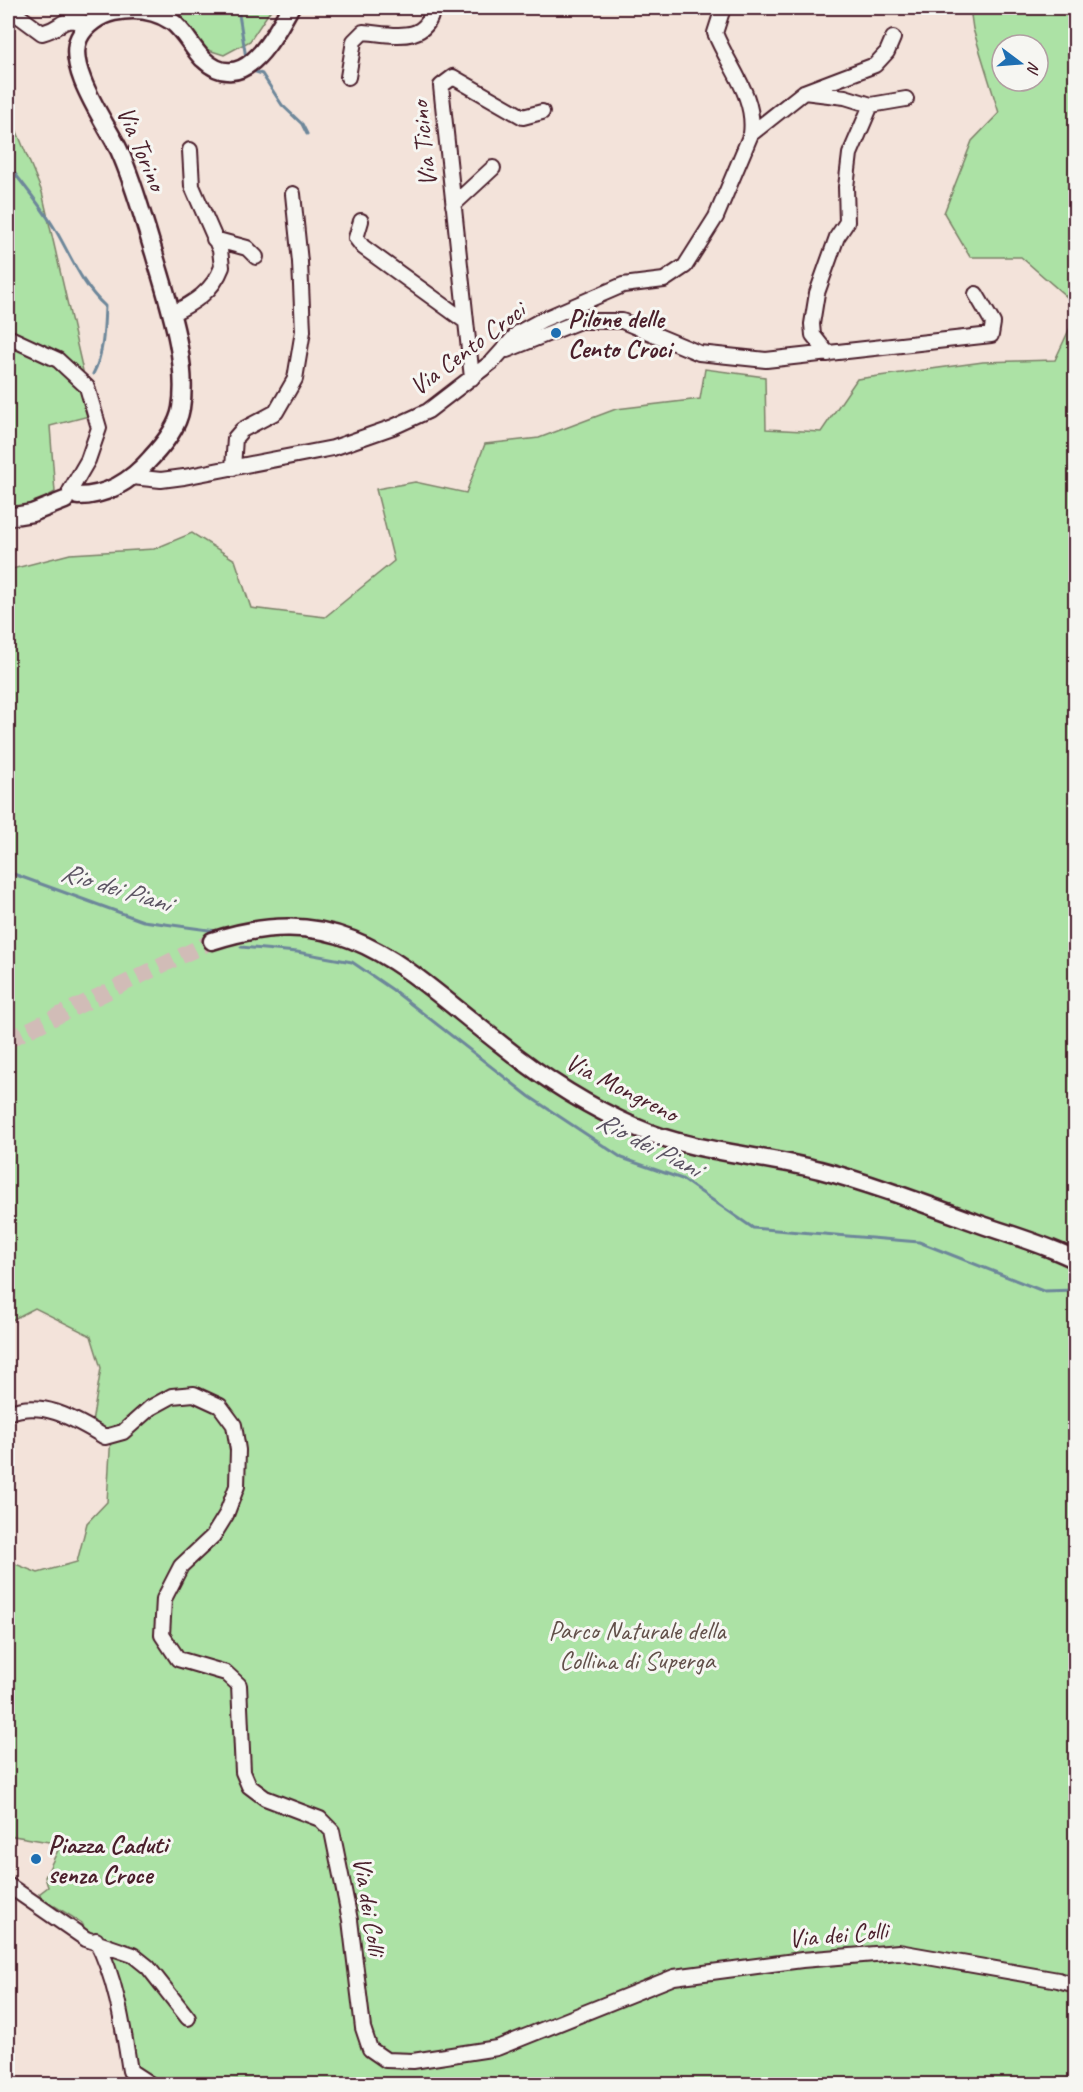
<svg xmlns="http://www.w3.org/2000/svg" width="1083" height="2092" font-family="Caveat,sans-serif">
<rect width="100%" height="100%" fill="#f3e3da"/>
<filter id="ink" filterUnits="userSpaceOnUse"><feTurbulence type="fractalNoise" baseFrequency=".0167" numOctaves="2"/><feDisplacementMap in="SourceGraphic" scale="12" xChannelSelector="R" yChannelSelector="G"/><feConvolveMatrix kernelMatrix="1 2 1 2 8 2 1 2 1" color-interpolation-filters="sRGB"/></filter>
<g filter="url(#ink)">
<path fill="#ace2a5" stroke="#7b8068" stroke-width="1.5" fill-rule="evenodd" d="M175 8H272L250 41 224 55 202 48 176 13Z
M970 8H1075V304L1021 257H970L944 213 972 141 999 113 973 29ZM1002 45H1038V81H1002Z
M8 110 42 192 83 371 89 416 50 426 55 492 27 508 8 511Z
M1075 317V2084H148L126 2046 111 1979 82 1923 55 1906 50 1908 39 1894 48 1887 45 1877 61 1844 8 1835V1561L38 1573 77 1562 87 1523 107 1502 111 1434 90 1435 101 1368 91 1336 35 1308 8 1322V570L70 554 154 549 192 533 235 560 251 608 325 617 394 561 376 489 415 482 466 493 485 444 539 438 616 409 700 399 705 369 765 377 766 429 821 432 857 379 983 362 1055 360Z"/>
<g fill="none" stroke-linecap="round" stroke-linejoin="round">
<path stroke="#6d879a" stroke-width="3" d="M238 8 246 58
M253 71 262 74 282 105 302 124 307 134
M8 165C24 185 41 206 55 229 71 256 81 284 105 306 104 328 104 354 93 374
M8 872 143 921 216 931
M241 947 297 952 352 962 393 990 530 1097 622 1158 682 1179 753 1228 919 1242 1043 1291 1076 1290"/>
<path stroke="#d1bcb7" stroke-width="16" stroke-dasharray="16 8" stroke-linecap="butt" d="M8 1040 212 941"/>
<g stroke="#4a1f2b" stroke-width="18">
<path id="minor" d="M8 8 42 33C68 26 56 16 90 23
M723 8 715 33C729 68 756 96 751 134
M348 77 354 41 363 32C391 34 427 45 433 8
M804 92 845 97 871 105 850 154 846 187 847 222 837 237 817 293 812 324 813 335 828 354
M871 105 906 99
M453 205 493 168
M361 221 356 238 363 247 465 321
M214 239 247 248 256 257
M171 314C194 303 213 291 222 267L220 250 192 186 190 150
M8 337 58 360 87 387 99 428 88 460 70 491
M507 350 580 321H622L699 353 766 360 991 335 993 323 976 294
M472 378 441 86 453 77 523 117 542 112
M233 468 235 438 242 430 276 412 295 379 303 331 300 262 293 194
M132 477 161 480 184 477 333 448 393 427 428 411 493 361 518 333 542 320 623 285 664 280 685 266 716 217 751 134 804 92 875 65 887 52 893 38
M8 1413C43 1399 74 1419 105 1437L123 1432 150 1408 172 1396 194 1394 220 1406 234 1425 238 1450 237 1486 226 1515 213 1536 181 1566 164 1599 162 1635 178 1659 226 1673 239 1685 243 1772 249 1786 265 1798 320 1819 332 1831 350 1920 363 2028 370 2049 386 2060 413 2061 497 2048 674 1977 802 1960 899 1952 1058 1980 1076 1985
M8 1885 86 1939 133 1955 148 1967 188 2018
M96 1940C117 1981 123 2027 130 2071L150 2084"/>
</g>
<g stroke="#4a1f2b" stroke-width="21">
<path id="major" d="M78 496C108 496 132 480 151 458 164 444 178 427 181 408 189 360 167 299 154 253 143 218 134 183 119 150 106 123 65 67 79 38 85 25 100 15 114 12 134 8 153 9 171 21 184 30 191 47 203 59 243 97 273 38 290 8
M8 517 32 513 65 500
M212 941C346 897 404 969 502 1045 543 1078 587 1106 635 1127 694 1153 758 1154 820 1170 873 1184 925 1204 977 1223 1010 1235 1045 1244 1076 1260"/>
</g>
<use href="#minor" stroke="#f6f6f2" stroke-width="14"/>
<use href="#major" stroke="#f6f6f2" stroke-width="16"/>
</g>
</g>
<g fill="#1f6fb2" stroke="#f6f6f2" stroke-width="2">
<circle cx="556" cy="333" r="6"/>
<circle cx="36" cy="1859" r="6"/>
</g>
<g text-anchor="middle" stroke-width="6" stroke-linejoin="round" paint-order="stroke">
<g font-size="26" fill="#4a1f2b" stroke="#f6f6f2">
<text transform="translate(423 144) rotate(-96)" y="9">Via Ticino</text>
<text transform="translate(142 148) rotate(67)" y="9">Via Torino</text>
<text transform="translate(467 348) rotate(-37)" y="9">Via Cento Croci</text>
<text transform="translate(622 1087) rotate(27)" y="9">Via Mongreno</text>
<text transform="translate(370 1906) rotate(81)" y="9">Via dei Colli</text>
<text transform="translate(838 1934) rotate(-5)" y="9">Via dei Colli</text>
</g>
<g font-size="26" font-weight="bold" fill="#4a1f2b" stroke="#f6f6f2" text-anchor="start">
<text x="568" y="327">Pilone delle<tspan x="568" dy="30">Cento Croci</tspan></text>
<text x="48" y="1853">Piazza Caduti<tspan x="48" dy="30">senza Croce</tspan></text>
</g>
<g font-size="26" fill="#62504a" stroke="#f6f6f2">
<text x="637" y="1639">Parco Naturale della<tspan x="637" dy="30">Collina di Superga</tspan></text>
</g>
<g font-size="27" font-style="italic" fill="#5b5362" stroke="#f6f6f2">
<text transform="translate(116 887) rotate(17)" y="9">Rio dei Piani</text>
<text transform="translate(649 1144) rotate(27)" y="9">Rio dei Piani</text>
</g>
</g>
<rect width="1083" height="2092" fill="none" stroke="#f6f6f2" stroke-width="30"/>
<rect x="15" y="15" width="1053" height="2062" fill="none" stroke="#4a1f2b" stroke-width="2" filter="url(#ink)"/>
<g transform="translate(1020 63) rotate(106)"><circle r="28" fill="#f6f6f2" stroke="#b1a0a2" stroke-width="1.5"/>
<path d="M0-4.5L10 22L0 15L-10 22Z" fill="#1f6fb2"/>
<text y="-9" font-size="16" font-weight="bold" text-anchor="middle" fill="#4a1f2b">N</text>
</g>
</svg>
